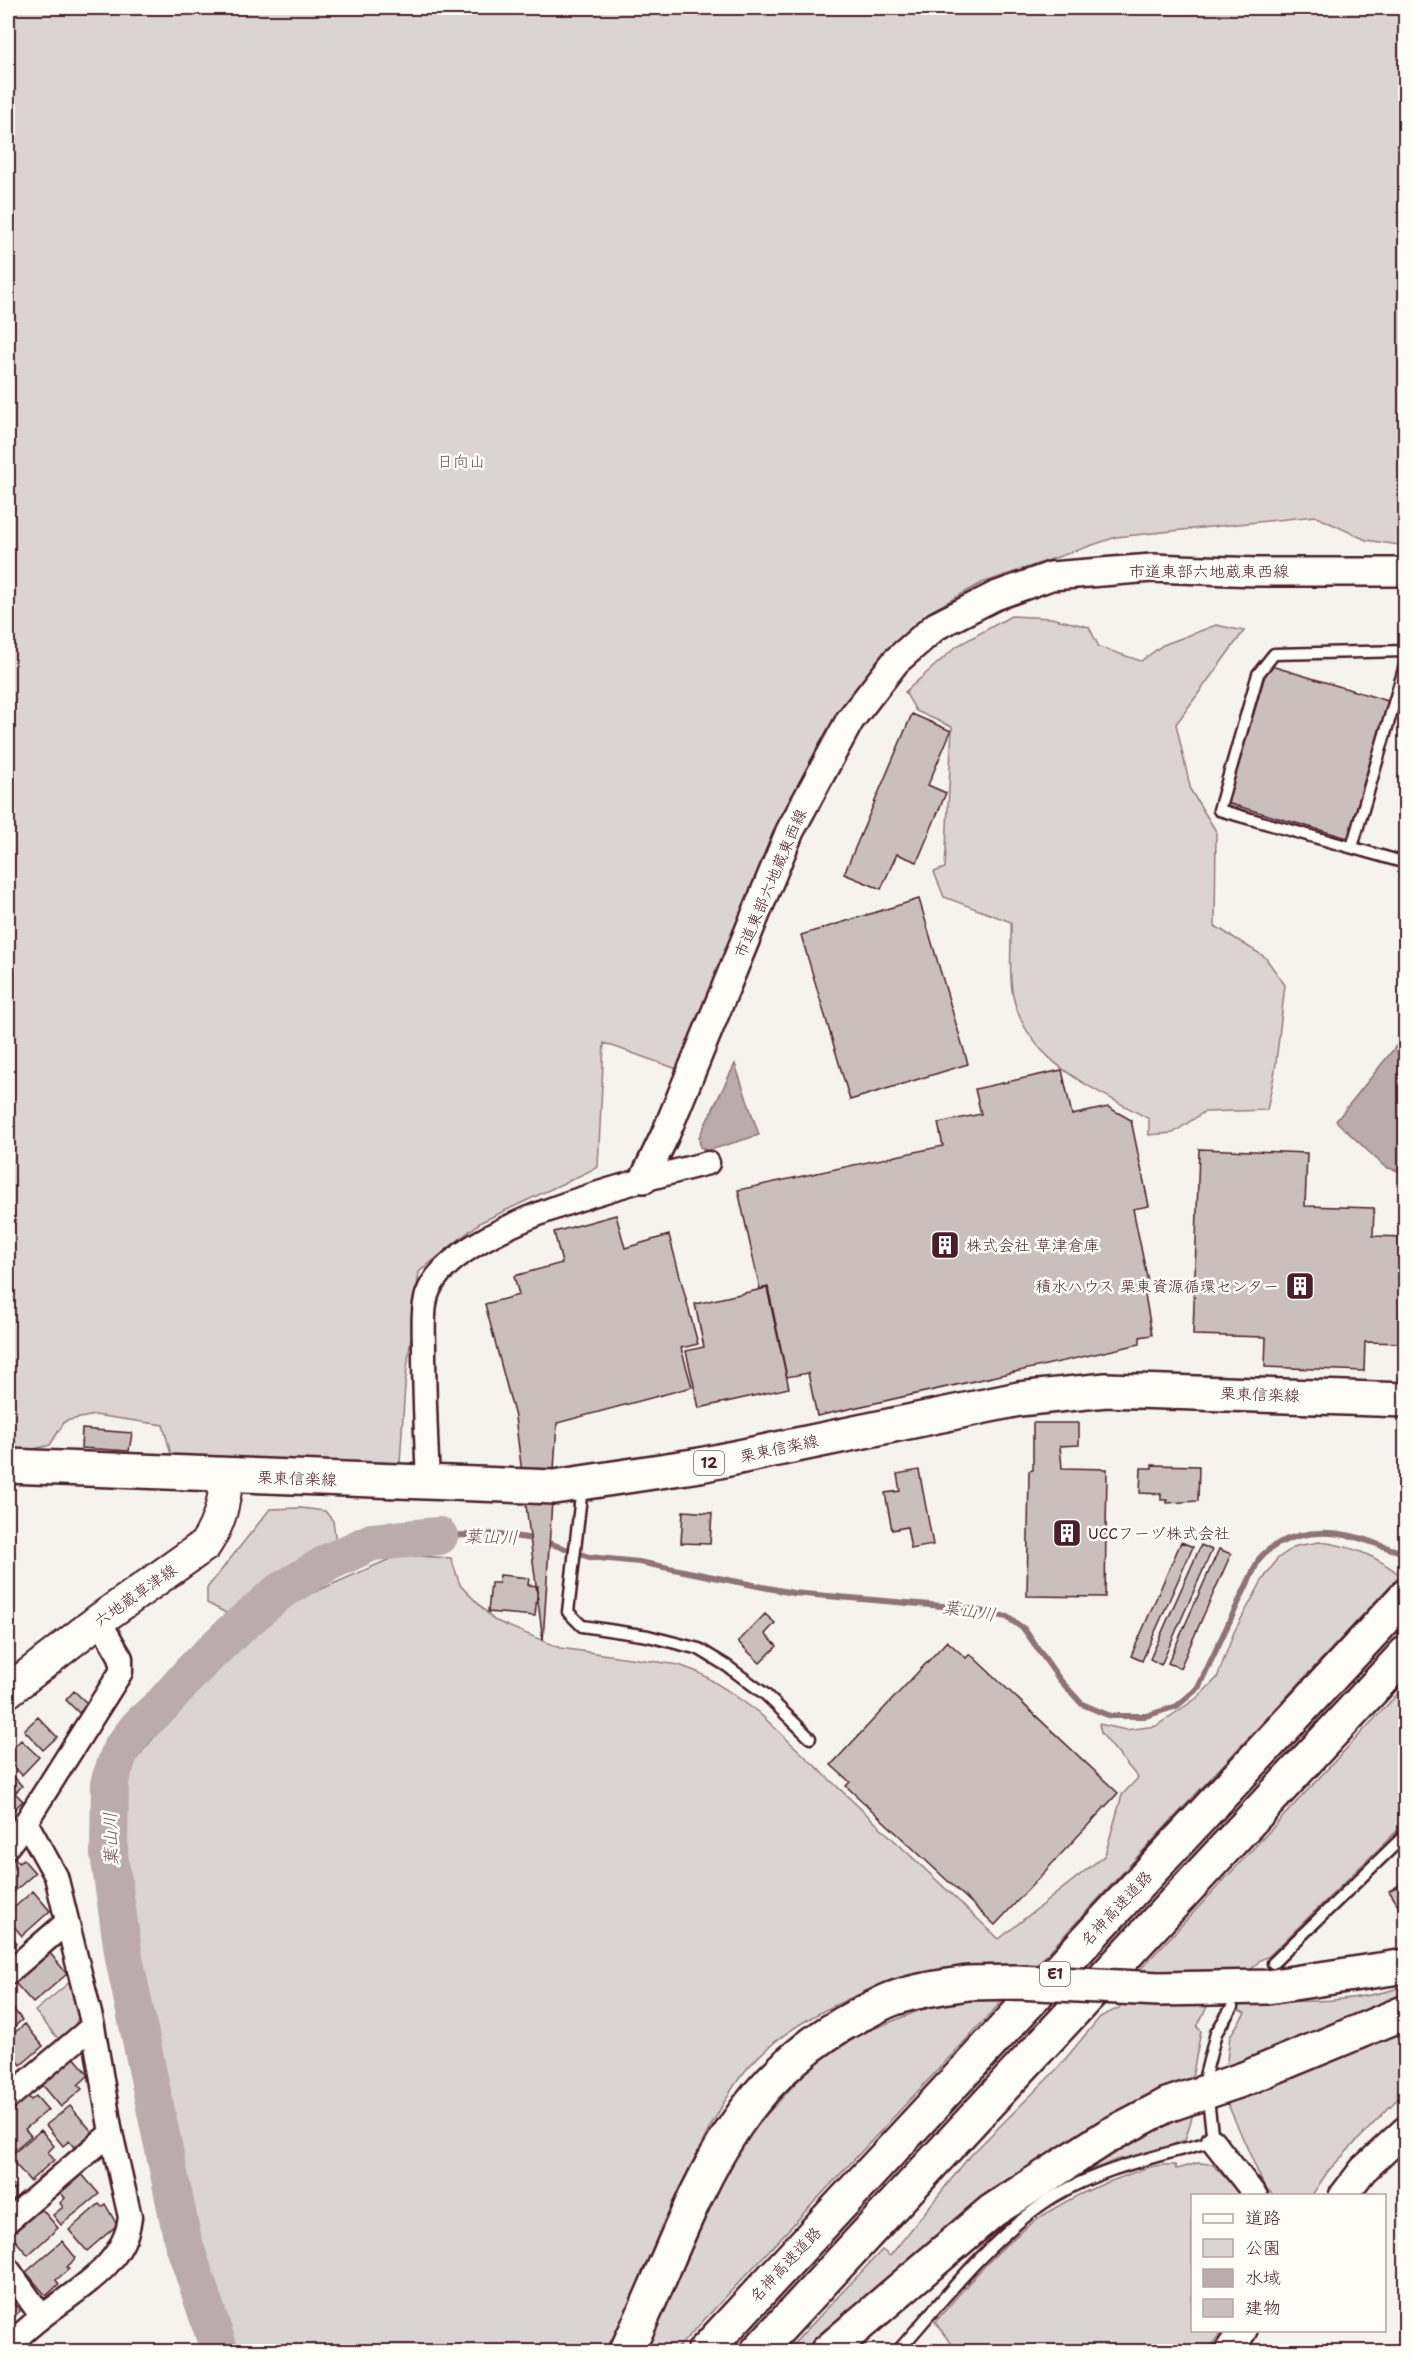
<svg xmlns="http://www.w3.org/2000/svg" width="1413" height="2359" font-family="'Shantell Sans','Klee One',sans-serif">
<rect width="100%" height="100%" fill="#f6f3ef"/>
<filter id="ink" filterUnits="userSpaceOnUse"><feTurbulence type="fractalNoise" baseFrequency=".0167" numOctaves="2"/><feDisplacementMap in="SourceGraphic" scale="12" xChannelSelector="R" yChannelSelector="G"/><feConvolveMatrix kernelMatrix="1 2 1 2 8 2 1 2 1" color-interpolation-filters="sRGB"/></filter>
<g filter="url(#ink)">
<path fill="#dcd4d2" stroke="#937a7e" stroke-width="1.5" d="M8 8H1405V546L1366 540 1315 516 1116 537 982 583 929 612 883 654 844 703 817 748 784 811 727 954 677 1069 604 1043 598 1167 481 1222 419 1272 405 1385 400 1463 172 1458 163 1425 95 1415 65 1421 50 1445 22 1452 8 1451Z
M1011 616 1051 618 1089 627 1099 647 1141 661 1163 645 1216 625 1244 631 1176 724 1191 791 1216 831 1215 926 1265 957 1285 985 1275 1071 1267 1110 1204 1112 1173 1133 1149 1135V1119C1094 1088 1028 1064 1013 996 1008 973 1012 946 1011 922L944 897 934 872 945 868 952 727 916 711 905 692 957 646Z
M301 1508 325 1511 333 1521 336 1542 270 1584 232 1616 207 1603V1588L270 1509Z
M1320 1542C1351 1546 1375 1555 1400 1575L1032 1970C1003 1969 958 1966 932 1972 861 1988 772 2025 732 2089 681 2172 651 2265 606 2351H232L220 2326 187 2205 131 1938 116 1809 129 1768 174 1713 240 1644 285 1605 399 1555 451 1558 460 1585 494 1620 560 1648 679 1665 700 1673 727 1690 758 1712 999 1939 1105 1855 1122 1795 1138 1778 1101 1733 1099 1724 1126 1730 1156 1726 1197 1698 1217 1678 1234 1632 1262 1581 1278 1558 1296 1546Z
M1405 1686V1823L1269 1956 1260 1960 1246 1975 1136 1974Z
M71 1981C80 2012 86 2018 60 2041L35 2011Z
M1405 1986 1403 1995C1352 2022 1281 2055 1226 2068L1230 2036 1245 2013 1221 2001C1283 2001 1347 2006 1405 1986Z
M1005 1998 675 2351 643 2352 726 2173 756 2126 817 2060 868 2031 928 2007 966 1999Z
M1124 2002 1208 2005 1197 2027 1201 2031 1191 2083 1193 2114 1185 2140 1159 2150 1116 2160 1050 2188 992 2189 802 2351 786 2352 882 2250 890 2256 969 2157 1057 2069 1100 2017 1119 2008Z
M1405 2027V2091L1329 2170 1312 2195H1273L1264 2186 1226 2100Z
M1198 2163 1212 2164 1242 2195 1192 2196V2330L1222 2331 1207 2351H956L935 2322C995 2252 1032 2208 1122 2177 1140 2170 1156 2163 1175 2165L1176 2169Z"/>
<path fill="#bbabac" stroke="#8e7378" stroke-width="1.5" d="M1405 1035V1173L1385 1167 1336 1121Z
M735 1064 759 1135 707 1151 700 1147 699 1137Z"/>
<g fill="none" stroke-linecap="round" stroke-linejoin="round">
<path stroke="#8e7378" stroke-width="6" d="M439 1536 500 1534 540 1540 589 1557 639 1562 793 1593 965 1608 1007 1617 1024 1629 1060 1680 1082 1704 1110 1716H1146L1177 1706 1198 1688 1259 1559C1280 1535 1315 1529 1346 1535 1366 1538 1385 1549 1406 1553"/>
<path stroke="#bbabac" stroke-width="38" d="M220 2352 183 2241 124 1958 109 1854 110 1780 121 1749 138 1727 163 1704 193 1670 229 1635 279 1592 329 1562 372 1542 439 1536"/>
</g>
<path fill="#cbbfbe" stroke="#4a1f2b" stroke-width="1.5" d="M1268 665 1388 701 1348 838 1227 803Z
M912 714 951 731 928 785 946 793 917 862 897 854 881 889 844 874Z
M919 899 968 1064 850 1100 801 935Z
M1062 1070 1072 1115 1108 1107 1131 1120 1149 1206 1133 1209 1148 1282 1143 1283 1152 1335 1140 1337V1344L817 1416 808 1373 787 1377 768 1287 760 1289 738 1190 943 1146 938 1123 981 1114 975 1089Z
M1199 1149 1307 1153 1305 1206 1374 1208 1373 1236 1406 1237V1343L1365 1342 1364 1371 1265 1367 1266 1337 1193 1335Z
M616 1215 625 1248 669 1235 698 1344 681 1348 692 1387 557 1423 543 1641 515 1417 485 1304 519 1295 514 1276 562 1263 554 1232Z
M767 1288 789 1388 699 1408 686 1351 704 1347 695 1304Z
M1033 1423H1079V1445L1060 1446 1062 1468 1107 1469 1105 1597 1027 1596 1029 1471 1033 1470Z
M82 1429 132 1433 129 1451 81 1448Z
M1152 1465 1199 1466 1198 1501 1167 1503V1500H1161V1494L1140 1493 1141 1468H1152Z
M919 1470 933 1545 911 1549 907 1527 892 1530 885 1493 900 1491 897 1474Z
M683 1511 712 1513 710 1544 681 1543Z
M1181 1542 1193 1547 1142 1661 1131 1656Z
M1201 1545 1212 1550 1161 1665 1150 1659Z
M1219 1549 1231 1554 1180 1668 1168 1663Z
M500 1575 529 1578 528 1585 538 1586 535 1616 488 1612 491 1583H499Z
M765 1614 775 1623 765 1634 777 1646 760 1663 738 1642Z
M947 1641 966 1658 970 1654 1118 1793 995 1925 846 1786 850 1782 831 1765Z
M74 1691 88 1704 79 1713 66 1700Z
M38 1717 57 1737 43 1750 24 1730Z
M21 1740 39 1757 22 1775 8 1761V1753Z
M8 1770 22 1786 15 1793 23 1801 8 1815Z
M15 1858 19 1863 23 1859 35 1873 8 1897V1865Z
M1406 1881V1900L1398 1905 1389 1891Z
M33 1891 50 1911 22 1936 8 1919V1913Z
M8 1931 16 1942 8 1950Z
M50 1953 67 1974 33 2003 15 1983Z
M8 2002 22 2020 8 2032Z
M25 2024 43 2046 21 2065 8 2049V2038Z
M73 2056 89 2075 78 2085 82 2089 61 2107 41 2083Z
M27 2096 31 2100 36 2096 48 2110 25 2129 31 2136 12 2152 8 2146V2109Z
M70 2106 95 2135 76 2150 69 2141 63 2146 46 2125Z
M41 2130 54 2146 48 2152 54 2160 30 2181 9 2157Z
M80 2172 99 2194 61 2225 53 2215 63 2207 60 2203 65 2198 59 2191Z
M8 2178 15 2188 8 2194Z
M99 2204 102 2207 105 2204 117 2225 87 2251 69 2230Z
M39 2206 58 2228 28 2255 9 2233Z
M62 2241 76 2258 67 2267 69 2269 56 2280 59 2284 46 2296 26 2272Z
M8 2296 20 2311 8 2322Z"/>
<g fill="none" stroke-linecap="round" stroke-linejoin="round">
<g stroke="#4a1f2b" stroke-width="15">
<path id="service" d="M1406 651 1274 654 1258 674 1219 810 1406 863
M1352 847 1406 662
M582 1487 568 1612 582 1626 648 1636 699 1649 727 1666 765 1694 810 1738
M1273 1963 1406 1834
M1205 2076 1216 2033 1232 2007
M897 2352C943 2300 985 2245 1041 2205 1088 2171 1158 2156 1213 2141L1209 2108"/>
</g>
<g stroke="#4a1f2b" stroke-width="27">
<path id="minor" d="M428 1482C426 1438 424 1394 424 1349 424 1333 422 1311 427 1295 450 1225 641 1180 708 1163
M8 1846 26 1822
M8 1973 67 1922
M8 2098 93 2026
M1213 2141 1256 2196
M8 2221 111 2133
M8 2269 42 2317
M8 2346C19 2336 31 2325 43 2316 77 2289 125 2265 130 2217L111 2133 93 2026 56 1876 26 1822 121 1672V1658L99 1620"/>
</g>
<g stroke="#4a1f2b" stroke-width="32">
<path id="tertiary" d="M644 1179 666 1133 790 831 850 720 896 661 936 626 995 596 1051 576 1152 568 1257 572H1406
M1343 2196 1363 2170 1406 2130
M1228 2352 1243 2330"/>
</g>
<g stroke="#4a1f2b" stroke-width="36">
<path id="secondary" d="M8 1691 99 1620 205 1545C220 1523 224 1502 227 1476"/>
</g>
<g stroke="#4a1f2b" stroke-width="38">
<path id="primary" d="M8 1466 554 1487 700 1465 1019 1399 1106 1390 1406 1400"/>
</g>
<g stroke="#4a1f2b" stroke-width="38">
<path id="motorway" d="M1159 1989 1267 1987 1406 1966
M626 2352C691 2220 717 2088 859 2015 870 2010 881 2003 892 1999 916 1990 943 1987 968 1983
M704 2352 1406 1596
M757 2352 1406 1653
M827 2352 992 2211 1108 2136 1167 2105 1244 2079 1406 2012"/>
</g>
<use href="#service" stroke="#fdfcf7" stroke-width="10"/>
<use href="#minor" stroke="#fdfcf7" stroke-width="22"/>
<use href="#tertiary" stroke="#fdfcf7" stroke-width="27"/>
<use href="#secondary" stroke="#fdfcf7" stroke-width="32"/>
<use href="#primary" stroke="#fdfcf7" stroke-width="33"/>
<use href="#motorway" stroke="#fdfcf7" stroke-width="33"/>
<g stroke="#4a1f2b" stroke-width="38" stroke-linecap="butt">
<path id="motorway-bridge" d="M968 1983 1017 1982 1159 1989"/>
</g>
<use href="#motorway-bridge" stroke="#fdfcf7" stroke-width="33"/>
</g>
</g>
<defs>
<g id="building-square" transform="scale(1.5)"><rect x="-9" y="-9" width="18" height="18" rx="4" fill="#4a1f2b" stroke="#fdfcf7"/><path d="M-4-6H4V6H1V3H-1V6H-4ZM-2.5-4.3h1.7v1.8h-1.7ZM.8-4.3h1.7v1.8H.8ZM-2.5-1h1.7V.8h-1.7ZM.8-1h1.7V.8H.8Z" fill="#fff"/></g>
</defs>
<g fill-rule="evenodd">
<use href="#building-square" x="945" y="1245"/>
<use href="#building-square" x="1300" y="1286"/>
<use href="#building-square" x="1067" y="1533"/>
</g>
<g text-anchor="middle" stroke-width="5" stroke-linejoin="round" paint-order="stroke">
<g fill="#fdfcf7" stroke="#806168" stroke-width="1.5">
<rect x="694" y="1451" width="30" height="24" rx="4.5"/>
<rect x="1040" y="1962" width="30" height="24" rx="4.5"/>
</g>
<g font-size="15" font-weight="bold" fill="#4a1f2b">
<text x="709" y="1468">12</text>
<text x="1055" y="1979">E1</text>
</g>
<g font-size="16" fill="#6e4c55" stroke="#fdfcf7">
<text x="461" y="467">日向山</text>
</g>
<g font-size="16" fill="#4a1f2b" stroke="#fdfcf7">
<text x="1209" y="577">市道東部六地蔵東西線</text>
<text transform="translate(770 883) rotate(-67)" y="6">市道東部六地蔵東西線</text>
<text transform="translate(1260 1394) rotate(2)" y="6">栗東信楽線</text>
<text transform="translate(779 1448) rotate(-12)" y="6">栗東信楽線</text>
<text transform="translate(297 1478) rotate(2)" y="6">栗東信楽線</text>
<text transform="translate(135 1595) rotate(-35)" y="6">六地蔵草津線</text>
<text transform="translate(1116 1908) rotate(-47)" y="6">名神高速道路</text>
<text transform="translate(785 2264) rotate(-47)" y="6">名神高速道路</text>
</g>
<g font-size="16" fill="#4a1f2b" stroke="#fdfcf7" text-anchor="start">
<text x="966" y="1251">株式会社 草津倉庫</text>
<text x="1279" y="1292" text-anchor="end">積水ハウス 栗東資源循環センター</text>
<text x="1088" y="1539">UCCフーヅ株式会社</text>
</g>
<g font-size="18" font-style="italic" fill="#725058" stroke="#fdfcf7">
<text transform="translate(491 1537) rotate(1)" y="6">葉山川</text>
<text transform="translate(969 1611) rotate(9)" y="6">葉山川</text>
<text transform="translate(111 1839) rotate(-92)" y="6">葉山川</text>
</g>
</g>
<rect width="1413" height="2359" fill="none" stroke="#fdfcf7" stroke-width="30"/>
<rect x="15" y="15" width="1383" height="2329" fill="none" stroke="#4a1f2b" stroke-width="2" filter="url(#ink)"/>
<rect x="1191" y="2194" width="195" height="138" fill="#fdfcf7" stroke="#b5a4a5" stroke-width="1.5"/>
<rect x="1203" y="2214" width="30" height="9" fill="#fdfcf7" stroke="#b5a4a5" stroke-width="1.5"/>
<text x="1245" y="2224" font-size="18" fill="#4a1f2b">道路</text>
<rect x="1203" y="2239" width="30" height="18" fill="#dcd4d2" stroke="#b5a4a5" stroke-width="1.5"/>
<text x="1245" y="2254" font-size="18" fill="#4a1f2b">公園</text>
<rect x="1203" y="2269" width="30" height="18" fill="#bbabac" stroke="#b5a4a5" stroke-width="1.5"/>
<text x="1245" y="2284" font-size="18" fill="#4a1f2b">水域</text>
<rect x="1203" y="2299" width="30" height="18" fill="#cbbfbe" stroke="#b5a4a5" stroke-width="1.5"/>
<text x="1245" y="2314" font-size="18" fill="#4a1f2b">建物</text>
</svg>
